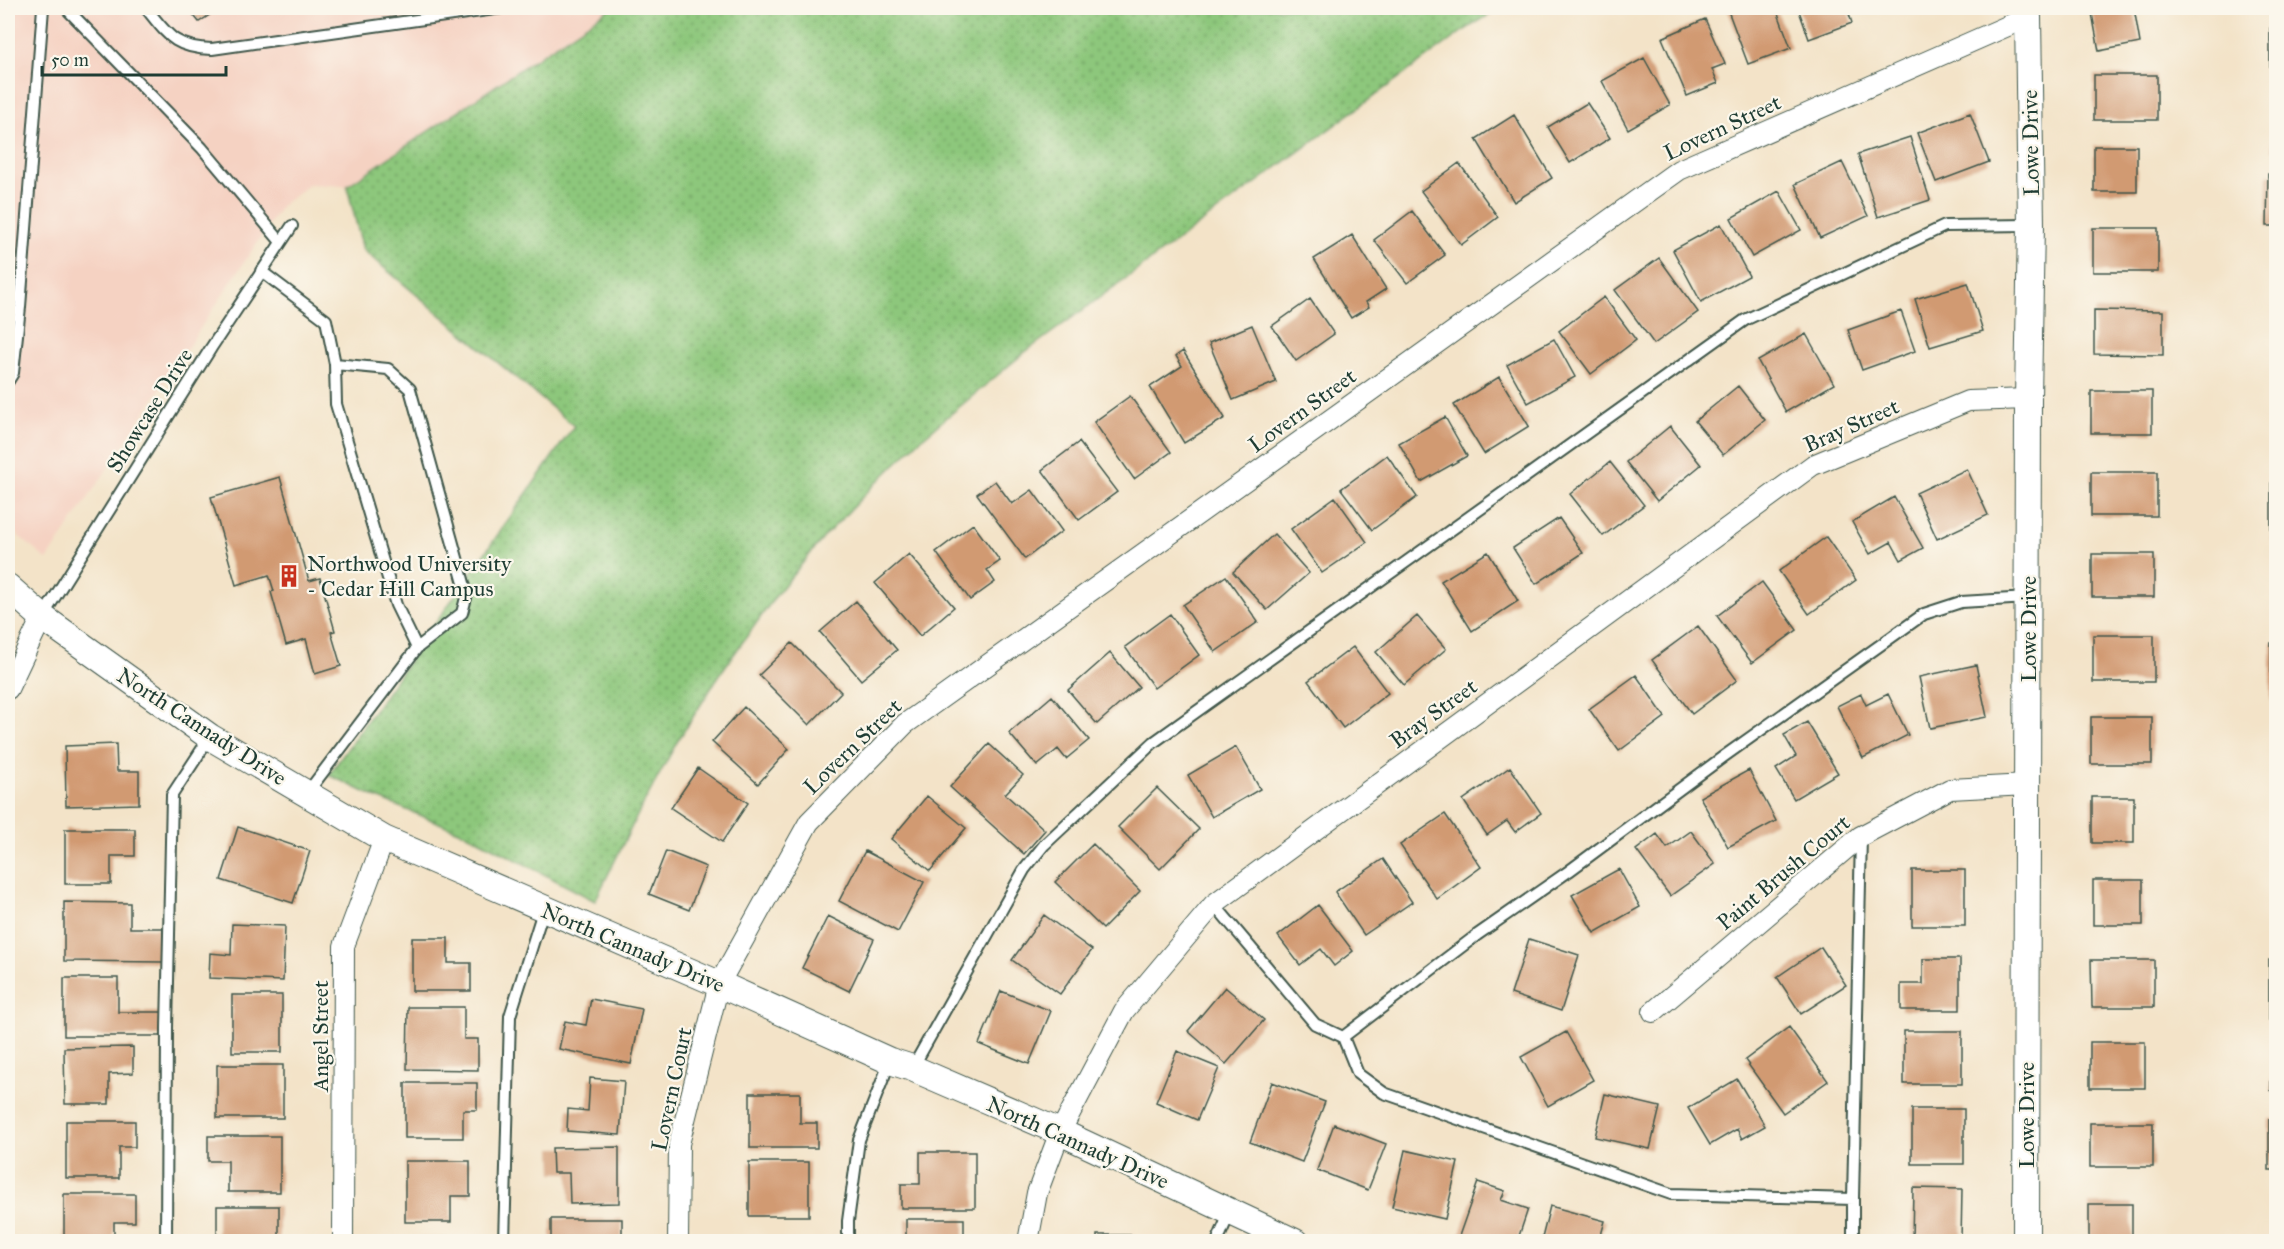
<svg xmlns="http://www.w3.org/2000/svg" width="2284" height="1249" font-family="'IM FELL Great Primer',serif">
<defs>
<pattern id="grass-dots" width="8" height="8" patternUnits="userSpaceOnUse" patternTransform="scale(1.5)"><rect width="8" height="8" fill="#8dc77b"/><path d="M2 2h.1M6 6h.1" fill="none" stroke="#73a366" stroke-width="1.8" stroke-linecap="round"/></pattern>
</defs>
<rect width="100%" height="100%" fill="#fbf7ec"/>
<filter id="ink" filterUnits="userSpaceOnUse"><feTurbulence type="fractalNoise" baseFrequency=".0167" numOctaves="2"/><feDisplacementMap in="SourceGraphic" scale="12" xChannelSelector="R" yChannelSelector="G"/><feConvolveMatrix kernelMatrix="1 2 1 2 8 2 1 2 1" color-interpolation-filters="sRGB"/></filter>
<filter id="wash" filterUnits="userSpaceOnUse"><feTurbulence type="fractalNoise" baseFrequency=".008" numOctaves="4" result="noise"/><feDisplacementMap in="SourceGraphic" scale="24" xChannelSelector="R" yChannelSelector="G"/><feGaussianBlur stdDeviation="1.35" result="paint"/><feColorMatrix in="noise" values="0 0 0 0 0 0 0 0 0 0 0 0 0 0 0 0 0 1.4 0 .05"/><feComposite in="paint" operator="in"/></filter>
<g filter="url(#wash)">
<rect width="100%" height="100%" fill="#f3e3c8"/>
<path fill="#f5d2c2" d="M8 8H611L347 186 310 184 282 205 47 560 8 527Z"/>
<path fill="url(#grass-dots)" stroke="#568258" stroke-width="1.5" d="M611 8H1500L1463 31 1024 353 921 439 872 487 825 536 777 594 722 671 677 742 638 814 595 901 469 835 375 797 329 775 574 426 363 250 347 186Z"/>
<g id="blocks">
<path fill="#d19a72" d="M188 8H220L199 22Z
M1727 8H1776L1791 48 1748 64Z
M1798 8H1847L1852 23 1809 39Z
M2091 8H2134L2140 43 2099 51Z
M1705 19 1725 64 1712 69 1718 83 1687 96 1662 38Z
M2270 28H2276V78H2270Z
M1644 58 1670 105 1628 129 1602 81Z
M2094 75H2157V120H2094Z
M2272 95H2276V150H2272Z
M1587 103 1610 138 1570 163 1548 127Z
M1970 113 1989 162 1936 182 1917 133Z
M1514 115 1552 178 1514 202 1476 139Z
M1910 137 1930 200 1878 217 1858 154Z
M2094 146H2137V192H2094Z
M1842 162 1868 216 1820 238 1795 184Z
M1459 163 1498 217 1461 245 1421 191Z
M2268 174H2276V226H2267Z
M1779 191 1801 230 1752 257 1731 218Z
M1412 211 1445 255 1407 283 1374 240Z
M1721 224 1749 276 1701 302 1673 250Z
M2093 228H2158V272H2093Z
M1352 235 1386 289 1366 302 1369 307 1351 318 1314 259Z
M1659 258 1698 312 1654 344 1615 290Z
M1968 283 1983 331 1930 347 1915 299Z
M1604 297 1636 340 1591 374 1559 331Z
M1310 299 1334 334 1296 361 1272 326Z
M2094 310 2163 311V355L2094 354Z
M1901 311 1915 351 1862 370 1848 330Z
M1252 325 1276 382 1233 400 1209 343Z
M1806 334 1834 384 1786 412 1758 361Z
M1554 339 1575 377 1528 403 1507 365Z
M1183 351 1225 418 1184 443 1150 387 1182 366 1176 356Z
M1499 377 1529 426 1484 454 1454 405Z
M1738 386 1765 420 1723 455 1695 421Z
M2091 391H2152V433H2091Z
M1130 396 1171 452 1134 479 1094 422Z
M1445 417 1467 456 1421 482 1399 443Z
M1670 426 1701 465 1657 501 1626 462Z
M1079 442 1117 492 1079 520 1042 470Z
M1387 455 1417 497 1372 530 1341 489Z
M1610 462 1644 505 1603 536 1570 494Z
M1967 469 1988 515 1937 539 1916 493Z
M2091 472H2157V516H2091Z
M280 477 309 581 320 578 335 631 331 632 341 666 315 674 306 639 286 645 271 592 274 591 269 575 236 585 211 497Z
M995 481 1012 504 1032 490 1062 531 1025 559 977 494Z
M2271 483H2276V540H2271Z
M1335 497 1367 542 1322 573 1291 529Z
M1894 497 1923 548 1901 560 1891 542 1870 554 1852 522Z
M1559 518 1583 553 1536 584 1513 548Z
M973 524 1000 561 987 570 995 582 970 600 936 552Z
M1274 534 1309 573 1267 610 1233 572Z
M1826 537 1856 580 1809 614 1779 571Z
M1488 552 1518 601 1472 631 1441 581Z
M909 554 954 607 920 636 875 583Z
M2092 554H2154V597H2092Z
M1226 576 1258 622 1215 652 1183 605Z
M1762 582 1797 630 1752 663 1717 616Z
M856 601 897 650 861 680 820 632Z
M1170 614 1199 655 1154 688 1125 647Z
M1417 616 1446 649 1404 685 1376 652Z
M1698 626 1737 680 1692 714 1652 660Z
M2093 635H2154V682H2093Z
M792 643 841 692 809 725 759 675Z
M2271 643H2276V701H2271Z
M1353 647 1388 693 1343 728 1308 681Z
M1110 653 1139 687 1097 724 1068 690Z
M1976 665 1987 717 1930 728 1919 677Z
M1636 675 1665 717 1619 751 1589 709Z
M1861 694 1866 705 1888 694 1908 735 1863 758 1837 706Z
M1052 696 1089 740 1066 759 1058 749 1037 766 1009 733Z
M744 707 789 749 758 784 712 742Z
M2091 717H2152V764H2091Z
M1807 722 1838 773 1794 799 1776 769 1796 756 1784 735Z
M116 744 117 771H139V804L66 806 65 746Z
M989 744 1023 775 1005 794 1045 830 1024 854 950 787Z
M1236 747 1260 789 1212 817 1188 775Z
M1510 767 1541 813 1515 832 1507 821 1487 835 1463 800Z
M698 768 748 803 722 842 671 808Z
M1749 770 1776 821 1728 847 1700 797Z
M1157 788 1199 829 1160 869 1118 827Z
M927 796 966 828 930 871 891 839Z
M2092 797H2134V843H2092Z
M1445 814 1481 867 1437 899 1400 845Z
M238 827 310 851 293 903 221 880Z
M65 829H135V856H111V884H65Z
M1691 831 1715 864 1670 896 1636 850 1657 834 1667 848Z
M1093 844 1140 891 1103 929 1055 882Z
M666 851 706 867 689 910 649 894Z
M865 851 924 882 898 932 839 901Z
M1383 859 1412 902 1364 935 1335 892Z
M1619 869 1640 907 1594 933 1572 895Z
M1912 870H1965V926H1912Z
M2093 880H2143V925H2093Z
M64 902 130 903V928H163V962L64 961Z
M1318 905 1353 951 1334 966 1321 949 1300 965 1278 936Z
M1044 915 1092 950 1060 994 1012 960Z
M828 916 874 939 849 991 802 968Z
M232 924 285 926 283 981 209 978 210 953 231 955Z
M412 938H448V963H471V991H412Z
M1529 939 1579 955 1561 1011 1511 994Z
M1821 947 1846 985 1801 1014 1777 977Z
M1923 959H1960V1010H1901V984H1923Z
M2091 960H2154V1007H2092Z
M2269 960H2276V1020H2269Z
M64 978H118V1012H162V1036H64Z
M1225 987 1264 1020 1226 1064 1188 1031Z
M1001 991 1051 1011 1029 1064 979 1044Z
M232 995H282V1052H232Z
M591 999 642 1009 631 1064 559 1049 565 1021 586 1025Z
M408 1007H464V1039H478V1070L407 1069Z
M1789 1027 1828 1081 1783 1113 1745 1060Z
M1904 1031H1962V1084H1904Z
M1566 1032 1593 1080 1548 1106 1521 1057Z
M2271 1036H2276V1091H2271Z
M2090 1042H2145V1088H2090Z
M133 1047V1073L109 1074V1104H65L64 1048Z
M1177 1051 1219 1068 1197 1120 1156 1102Z
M217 1065H283V1118H217Z
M590 1078 624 1081 620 1135 567 1131 568 1109 588 1111Z
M1737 1079 1765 1126 1742 1139 1737 1129 1710 1145 1688 1108Z
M1272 1082 1325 1102 1302 1162 1250 1142Z
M405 1083H477V1110H463V1138H405Z
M750 1093H800V1123H817V1148H750Z
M1605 1094 1660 1107 1650 1149 1595 1137Z
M1912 1109H1964V1164H1912Z
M2269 1119H2276V1170H2269Z
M66 1121H135V1147H119V1178H66Z
M2090 1123H2153V1167H2090Z
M1334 1124 1386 1144 1368 1190 1317 1170Z
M208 1136H280V1192H228V1161H208Z
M619 1147V1203L570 1204 569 1173H553L552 1148Z
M1405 1150 1458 1162 1445 1219 1392 1207Z
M920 1152H975V1208H901V1184H920Z
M405 1161H470V1196H451V1222H405Z
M749 1162H809V1216H749Z
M1478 1182 1505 1191 1501 1200 1528 1209 1517 1242H1475L1459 1236Z
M1913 1188 1962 1189 1961 1242H1912Z
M64 1194H135V1222H114V1242H64Z
M2089 1204H2132V1242H2089Z
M217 1206H279V1242H217Z
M1550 1206 1605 1221 1599 1242H1541Z
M551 1219H622V1242H551Z
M906 1219H964V1242L906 1240Z
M1097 1235H1135V1242H1097Z
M408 1238H458V1242H408Z"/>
</g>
</g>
<g filter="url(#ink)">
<use href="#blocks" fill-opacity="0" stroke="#3f564a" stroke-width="1.5"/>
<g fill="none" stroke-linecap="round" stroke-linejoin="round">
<g stroke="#3f564a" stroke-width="14">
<path id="service" d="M66 8 202 148 281 242
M146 8C168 35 174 48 212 49L502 8
M261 271 326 320 335 364 336 404 396 605 417 648 307 793
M335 364 388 369 410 389 467 594 462 613 417 648
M8 381 13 373 20 307 43 8
M43 616 211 348 292 226
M1214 904 1315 1024 1343 1037
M913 1067 1024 870 1044 845 1154 742 1745 320 1945 226 2031 225
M1853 1199 1861 836
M166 1242 167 1028 172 795 210 737
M504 1242 510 1016 544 908
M848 1242V1221L859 1140 890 1061
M1217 1242 1230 1212
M1853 1242V1199L1671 1194 1384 1093 1358 1074 1343 1037 1477 935 1569 871 1723 757 1924 614 1961 602 2028 598"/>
</g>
<g stroke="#3f564a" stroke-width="22">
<path id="minor" d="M8 689 42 617
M1653 1012 1861 836 1950 789 2027 785
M343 1242 344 946 384 839
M678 1242 679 1144 719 984 809 822 905 724 1679 170 2028 17
M1028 1242 1037 1193 1060 1132 1124 1011 1214 904 1813 465 1968 401 2028 399"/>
</g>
<g stroke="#3f564a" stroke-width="28">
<path id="tertiary" d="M8 587 42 617 210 737 384 839 719 984 890 1061 912 1068 1060 1132 1295 1242
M2026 1242 2028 399 2031 225 2028 17"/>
</g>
<use href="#service" stroke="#fff" stroke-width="10"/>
<use href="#minor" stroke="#fff" stroke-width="20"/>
<use href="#tertiary" stroke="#fff" stroke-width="26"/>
</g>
</g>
<defs>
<g id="building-bare" transform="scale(1.8)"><path d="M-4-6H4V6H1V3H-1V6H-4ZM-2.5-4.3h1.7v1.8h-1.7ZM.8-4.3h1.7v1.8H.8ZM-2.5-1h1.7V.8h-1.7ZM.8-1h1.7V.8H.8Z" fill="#c8321e" stroke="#fbf7ec" stroke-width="2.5" paint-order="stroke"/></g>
</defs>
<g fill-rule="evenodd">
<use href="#building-bare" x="289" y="576"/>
</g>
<g text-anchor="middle" stroke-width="4.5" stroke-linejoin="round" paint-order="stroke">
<g font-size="22" fill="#1f3d34" stroke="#fbf7ec">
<text transform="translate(1722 127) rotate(-25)" y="8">Lovern Street</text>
<text transform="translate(2030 143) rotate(-91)" y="8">Lowe Drive</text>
<text transform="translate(149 410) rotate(-58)" y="8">Showcase Drive</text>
<text transform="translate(1302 410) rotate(-36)" y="8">Lovern Street</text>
<text transform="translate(1851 425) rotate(-24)" y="8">Bray Street</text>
<text transform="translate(2028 629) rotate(-90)" y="8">Lowe Drive</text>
<text transform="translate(1433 713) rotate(-36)" y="8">Bray Street</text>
<text transform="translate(202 726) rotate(33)" y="8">North Cannady Drive</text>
<text transform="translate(852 746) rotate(-44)" y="8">Lovern Street</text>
<text transform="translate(1783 872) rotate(-40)" y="8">Paint Brush Court</text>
<text transform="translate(633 947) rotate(23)" y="8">North Cannady Drive</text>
<text transform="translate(320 1036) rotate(-90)" y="8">Angel Street</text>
<text transform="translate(671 1089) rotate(-78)" y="8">Lovern Court</text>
<text transform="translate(2026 1115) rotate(-90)" y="8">Lowe Drive</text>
<text transform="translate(1078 1142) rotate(24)" y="8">North Cannady Drive</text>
</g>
<g font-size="22" fill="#1f3d34" stroke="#fbf7ec" text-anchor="start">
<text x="307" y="571">Northwood University<tspan x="307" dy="25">- Cedar Hill Campus</tspan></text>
</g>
</g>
<rect width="2284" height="1249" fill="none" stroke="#fbf7ec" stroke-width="30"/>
<path d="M42 66v9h184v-9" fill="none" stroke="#1f3d34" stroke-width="3"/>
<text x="51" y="66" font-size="18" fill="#1f3d34" stroke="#fbf7ec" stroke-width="4.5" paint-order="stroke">50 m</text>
</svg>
